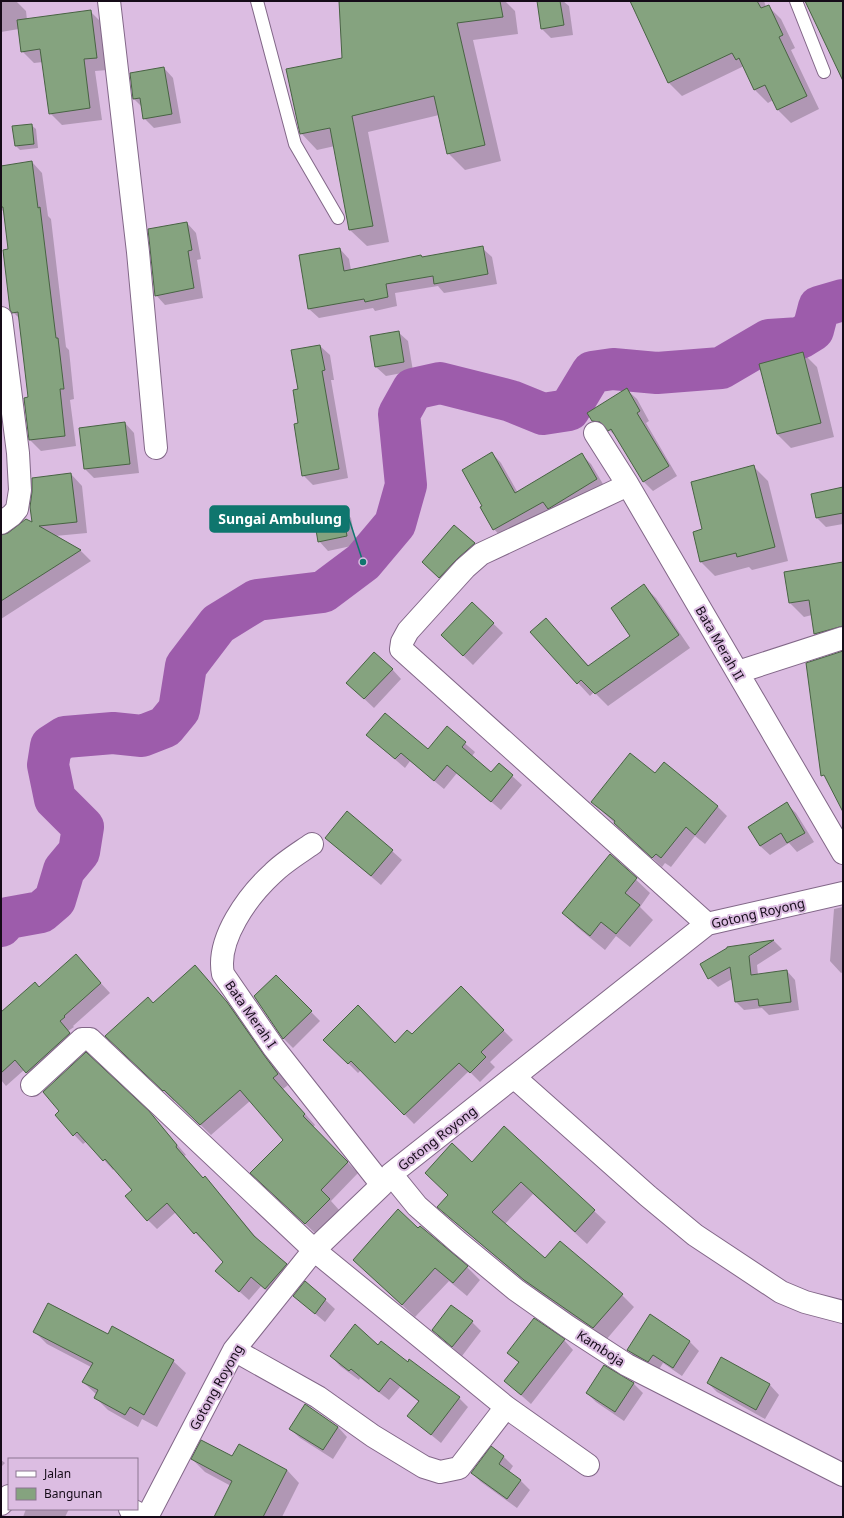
<svg xmlns="http://www.w3.org/2000/svg" width="844" height="1518" font-family="'Noto Sans',sans-serif">
<rect width="100%" height="100%" fill="#dcbde2"/>
<path fill="#0003" fill-rule="evenodd" d="M1 1H16L26 11 27 20 90 11 102 23 108 70 95 71 102 120 62 125 50 113 43 62 34 63 22 51 19 29 1 32Z
M347 1H505L515 11 518 34 473 40 501 161 465 170 448 153 439 115 368 132 389 242 367 246 350 230 335 146 317 150 301 133 343 59Z
M538 1H563L569 6 573 35 551 38 542 29Z
M631 1H764L766 7 768 6 781 19 795 48 791 50 819 109 791 123 778 110 773 100 768 103 755 90 744 66 682 96 669 83Z
M164 68 173 78 181 123 154 128 144 118 142 107 134 99Z
M31 125 36 129 38 148 20 150 16 146 14 127Z
M32 162 42 173 48 216 51 219 66 347 69 350 74 399 70 400 76 446 41 451 30 440 29 398 20 319 13 312 9 250 5 213 1 209V167Z
M187 223 196 233 201 259 197 260 203 298 165 305 156 295Z
M482 248 492 257 497 284 444 293 438 286 395 293 397 306 375 311 373 308 319 318 309 309 300 256 340 249 349 259 351 270Z
M398 332 408 341 413 371 386 376 376 367Z
M320 346 330 355 334 380H331L348 478 313 485 303 475 299 390Z
M803 353 817 367 834 437 791 448 777 434Z
M627 390 637 399 649 421 646 423 677 476 653 491 643 481 619 439 610 431 602 430 592 421Z
M125 423 134 433 139 473 94 478 85 469Z
M492 453 501 463 518 493 581 454 591 464 606 489 503 539 494 529 483 506Z
M754 467 768 481 788 561 752 570 749 567 715 576 701 562 694 532 704 530Z
M71 474 82 486 87 533 55 536 80 550 91 561 1 619V536L33 524Z
M843 488V524L826 527 817 518 812 494Z
M342 508 351 518 356 545 328 551 319 541Z
M454 527 483 553 449 586 432 571Z
M843 563V643L829 648 815 634 812 615 804 617 790 603Z
M644 586 656 598 690 648 608 706 594 692 590 696 578 683 546 619 589 666 631 636Z
M472 603 503 633 473 665 442 635Z
M392 669 401 679 374 708 357 692Z
M447 728 475 752 472 756 492 773 499 764 522 785 501 810 457 773 444 789 410 761 405 768 367 735 428 751Z
M664 763 718 807 727 816 705 844 695 836 671 867 665 863 662 867 592 802 655 774Z
M787 804 796 813 814 842 797 852 789 843 770 855 760 846 749 827Z
M326 838 392 851 402 860 381 885Z
M610 855 650 893 640 907 653 920 630 947 616 936 605 950 577 927 563 913Z
M843 907V972L841 973 830 961 834 909Z
M774 941 782 949 757 965 758 975 787 971 795 980 799 1010 769 1015 762 1008 744 1010 736 1002 732 979 718 987 709 978 728 948ZM751 953H755L745 959Z
M76 956 110 993 73 1026 74 1027 68 1031 79 1043 36 1082 24 1070 6 1086 1 1080V1013L40 988Z
M195 966 238 1015 288 1085 283 1089 315 1125 313 1127 358 1173 331 1201 340 1211 316 1234 263 1184 284 1140 250 1101 211 1135 175 1100 174 1101 117 1046 153 1004Z
M276 976 320 1021 293 1048 284 1039 255 996Z
M461 988 513 1040 490 1062 495 1067 480 1082 469 1071 414 1124 361 1070 358 1073 325 1040 395 1044 412 1036Z
M56 1116 158 1122 186 1155 184 1156 204 1179 214 1187 260 1242 295 1274 275 1298 261 1286 249 1300 216 1271 224 1262 206 1241 204 1242 176 1212 157 1229 148 1220 134 1190 115 1168 113 1170 87 1141 83 1144Z
M504 1128 606 1222 587 1244 533 1194 505 1224 545 1260 622 1295 634 1307 606 1340 537 1292 451 1219 439 1207 449 1195 472 1163Z
M418 1229 467 1267 480 1280 467 1296 449 1281 415 1317 368 1273Z
M306 1282 335 1309 325 1322 294 1296Z
M651 1316 690 1342 699 1351 682 1376 663 1363 658 1371 637 1359 628 1350Z
M534 1319 564 1340 573 1350 531 1404 505 1381 519 1363 508 1353Z
M472 1322 481 1331 462 1356 433 1330Z
M34 1331 173 1361 186 1373 157 1427 142 1419 138 1427 108 1410 96 1398V1394L83 1382 91 1367 47 1344Z
M378 1346 408 1363 459 1398 468 1407 441 1443 408 1416 419 1402 400 1387 389 1400 360 1378 359 1380 340 1366 331 1356Z
M722 1358 770 1385 779 1395 765 1419 717 1392 708 1383Z
M605 1366 634 1384 643 1393 624 1421 596 1402 587 1393Z
M338 1427 347 1437 333 1459 300 1438 290 1429Z
M503 1456 513 1466 509 1472 521 1481 530 1490 517 1508 481 1482 472 1473Z
M233 1458 287 1470 299 1483 282 1517H215L231 1486 205 1472 192 1459Z
M1 1460 5 1463 1 1467Z
M26 1509H69L65 1517H23Z"/>
<g fill="none" stroke-linecap="round" stroke-linejoin="round">
<path stroke="#9d5cab" stroke-width="42" d="M1 926 8 918 41 912 55 900 64 870 79 852 83 827 55 799 48 765 51 746 65 737 113 733 142 736 165 727 179 710 186 666 218 624 257 600 323 592 363 562 395 524 406 485 399 414 413 389 440 383 511 401 543 414 569 410 592 372 613 369 657 373 721 368 769 340 800 338 813 330 819 307 843 300"/>
</g>
<path fill="#85a37f" stroke="#486343" d="M339 1H500L503 17 457 23 485 145 447 154 434 96 352 116 373 226 349 230 330 128 300 134 286 69 342 58Z
M537 1H560L564 25 541 29Z
M630 1H757L761 8 769 5 783 35 779 37 807 96 777 110 765 85 754 90 739 58 736 60 732 53 668 83Z
M805 1H843V81Z
M91 10 97 58 84 59 90 108 49 114 40 49 21 52 17 20Z
M164 67 172 114 143 119 140 98 133 99 130 73Z
M32 124 34 144 15 146 12 126Z
M32 161 38 208 40 207 56 338H58L64 389H60L65 436 29 440 24 398 28 397 18 312 12 313 10 310 3 250 8 249 3 207H1V166Z
M187 222 192 250 188 251 194 288 155 296 148 229Z
M483 246 488 274 434 284 433 276 386 284 388 297 365 302 364 299 308 309 299 255 340 248 344 271 421 255 422 257Z
M399 331 404 362 375 367 370 336Z
M320 345 325 370 322 371 339 469 302 476 294 424 298 423 293 390 298 389 291 350Z
M803 352 821 423 777 434 759 364Z
M627 388 640 411 637 413 669 466 643 482 611 429 608 431 600 422 592 421 587 413Z
M125 422 130 464 84 469 79 428Z
M492 452 515 493 582 453 597 479 548 509 543 502 493 530 480 507 482 506 462 470Z
M754 465 775 547 737 557 736 553 700 562 693 532 702 529 691 482Z
M71 473 77 522 39 526 81 550 1 601V535L8 533 26 519 32 522 30 507 32 492V478Z
M843 487V513L816 518 811 494Z
M342 507 347 536 318 542 313 512Z
M454 525 475 543 457 559 439 578 422 562Z
M843 562V626L814 634 809 600 789 603 784 572Z
M644 584 679 635 595 694 581 680 577 684 530 632 546 618 588 666 630 636 611 608Z
M472 602 494 623 463 656 441 635Z
M843 651V812L824 775 821 776 806 663Z
M374 652 393 669 364 699 346 683Z
M385 713 428 749 447 726 466 742 462 747 491 772 499 763 513 775 491 802 447 765 434 781 401 753 395 759 366 735Z
M630 753 655 773 664 762 718 806 695 835 686 827 661 858 656 854 652 858 614 823 615 821 591 802Z
M787 802 805 833 787 843 781 833 760 846 748 827Z
M347 811 393 850 371 876 325 838Z
M610 854 637 878 625 893 640 905 616 934 601 922 590 936 562 913Z
M774 940 749 956 751 975 787 970 791 1002 759 1006 758 999 735 1002 730 967 708 979 700 964 727 948V947Z
M76 954 101 983 64 1016 65 1017 60 1021 70 1033 26 1073 15 1060 1 1073V1012L35 982 39 987Z
M195 965 227 1002 264 1055 278 1074 273 1078 305 1114 303 1116 348 1162 321 1190 330 1199 305 1224 250 1173 283 1140 240 1090 200 1125 164 1090 163 1091 105 1036 148 997 153 1003Z
M276 975 312 1011 283 1039 254 996Z
M461 986 504 1030 481 1052 486 1057 470 1073 459 1063 404 1115 351 1061 348 1064 323 1040 358 1005 395 1043 407 1030 412 1034Z
M86 1052 149 1111 177 1145 176 1147 203 1178 205 1176 254 1236 287 1264 265 1289 251 1277 239 1292 215 1271 223 1262 196 1232 194 1234 167 1203 147 1221 125 1196 132 1190 105 1159 103 1161 77 1132 73 1136 55 1115 59 1111 43 1092Z
M504 1126 595 1210 575 1232 521 1182 492 1212 545 1258 560 1241 623 1294 593 1328 524 1280 437 1207 448 1195 425 1173 452 1143 472 1162Z
M398 1209 418 1228 420 1226 468 1266 453 1283 435 1268 402 1305 353 1260Z
M305 1281 326 1299 315 1314 293 1296Z
M48 1303 108 1334 112 1326 174 1360 144 1415 130 1407 125 1415 94 1398 98 1390 82 1382 93 1363 33 1332Z
M451 1305 473 1321 452 1347 432 1330Z
M650 1314 690 1341 673 1368 653 1355 648 1362 627 1350Z
M534 1318 565 1339 521 1395 504 1381 519 1362 507 1353Z
M355 1324 378 1345 381 1341 408 1362 409 1359 460 1397 431 1435 407 1416 419 1401 390 1378 379 1392 351 1369 349 1371 330 1356Z
M721 1357 770 1384 756 1410 707 1383Z
M604 1365 634 1383 615 1412 586 1393Z
M305 1404 338 1427 323 1450 289 1429Z
M201 1440 232 1456 239 1444 287 1470 263 1517H214L232 1481 191 1459Z
M491 1446 504 1456 499 1464 521 1480 507 1499 471 1473Z"/>
<g fill="none" stroke-linecap="round" stroke-linejoin="round">
<g stroke="#826788" stroke-width="14">
<path id="lane" d="M257 1 295 144 338 218
M796 1 824 72"/>
</g>
<g stroke="#826788" stroke-width="24">
<path id="street" d="M109 1 138 252 156 448
M1 318 18 453 20 490 17 509 12 515 1 523
M595 433 628 485 843 853
M628 485 481 554 465 568 408 631 402 642 401 649 707 924
M738 672 843 638
M312 844C299 853 284 862 273 873 248 896 216 939 223 974L274 1048 382 1185
M514 1077 648 1196 695 1235 781 1292 805 1302 843 1312
M32 1085 82 1039H90L314 1250 506 1407 588 1465
M391 1174 417 1206 458 1242 516 1290 567 1326 627 1365 843 1475
M234 1350 318 1397 373 1436 424 1467 440 1472 459 1468 506 1407
M1 1504 9 1496
M130 1509 145 1517
M147 1517 234 1350 314 1250 382 1185 391 1174 707 924 843 893"/>
</g>
<use href="#lane" stroke="#fff" stroke-width="12"/>
<use href="#street" stroke="#fff" stroke-width="22"/>
</g>
<g text-anchor="middle" stroke-width="4" stroke-linejoin="round" paint-order="stroke">
<g font-size="13" fill="#150b18" stroke="#dcbde2">
<text transform="translate(720 643) rotate(60)" y="5">Bata Merah II</text>
<text transform="translate(758 913) rotate(-13)" y="5">Gotong Royong</text>
<text transform="translate(251 1014) rotate(55)" y="5">Bata Merah I</text>
<text transform="translate(437 1138) rotate(-38)" y="5">Gotong Royong</text>
<text transform="translate(601 1348) rotate(33)" y="5">Kamboja</text>
<text transform="translate(216 1387) rotate(-61)" y="5">Gotong Royong</text>
</g>
</g>
<path fill="none" stroke="#0f766e" stroke-width="1.5" d="M363 562L349 519"/>
<circle fill="#0f766e" stroke="#dcbde2" stroke-width="1.5" cx="363" cy="562" r="4"/>
<rect fill="#0f766e" stroke="#0f766e" stroke-width="1.5" x="210" y="506" width="139" height="26" rx="4"/>
<g font-size="14" text-anchor="middle" font-weight="bold" fill="#fff">
<text x="280" y="524">Sungai Ambulung</text>
</g>
<rect width="844" height="1518" fill="none" stroke="#150b18" stroke-width="4"/>
<rect x="8" y="1458" width="130" height="52" fill="#dcbde2" stroke="#8c7691"/>
<rect x="16" y="1471" width="20" height="6" fill="#ffffff" stroke="#8c7691"/>
<text x="44" y="1478" font-size="12" fill="#150b18">Jalan</text>
<rect x="16" y="1488" width="20" height="12" fill="#85a37f" stroke="#8c7691"/>
<text x="44" y="1498" font-size="12" fill="#150b18">Bangunan</text>
</svg>
